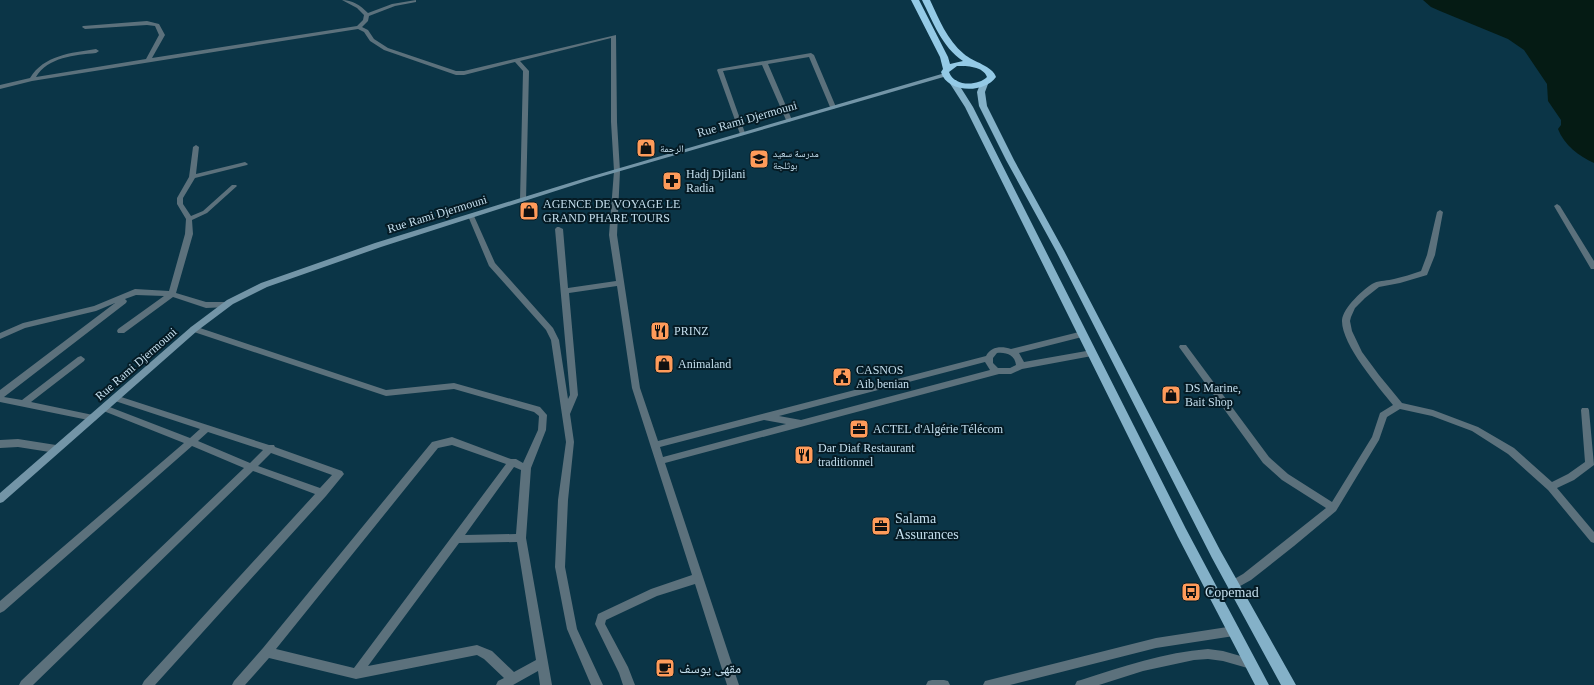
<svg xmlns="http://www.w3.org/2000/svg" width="1594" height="685" font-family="'Times New Roman','Noto Naskh Arabic',serif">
<rect width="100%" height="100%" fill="#0b3547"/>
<path fill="#051b14" d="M1423 0H1594V163C1579 156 1564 145 1558 129L1561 125V120L1548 101 1547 84 1524 50 1508 39 1440 11 1431 7Z"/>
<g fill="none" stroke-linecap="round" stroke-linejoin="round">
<path fill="#5c717c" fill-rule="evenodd" d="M342 0C352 0 360 5 368 13L392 4 416 0V2L395 6 369 16 368 21 362 27 368 30 374 39 388 48 456 71H464L616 35 617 122 620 171 617 235 640 388 658 441 986 356C991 346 1002 346 1011 349L1083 331 1087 334 1086 336 1019 353 1024 362 1092 350 1096 353 1092 356 1022 369 1011 374H999L665 463 739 685H727L695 584 657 596 606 620 605 624 628 667 635 685H623L619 673 595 624 598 614 651 589 692 575 632 388 617 286 569 293 578 395 570 414 574 442 568 500 565 567 577 629 603 685H591L567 629 555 567 558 500 566 442 551 340 546 330 489 266 468 216 471 214 474 216 495 263 553 328 559 340 568 399 570 395 555 229 557 227H559L563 229 568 288 616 281 609 235 614 171 611 122V38L520 61 529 71 526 200 523 202 520 200 523 71 515 62 464 75H456L384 50 370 41 364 32 358 29 32 81 0 89V85L30 78C44 55 71 53 96 49L99 51 96 53C75 55 48 57 36 77L146 59 159 35 155 26 147 25 85 29 82 27 83 26 147 21 159 24 165 35 152 58 357 26 363 20 364 15 357 8ZM997 353C1006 352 1015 355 1016 365L1010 368H998L993 363V358ZM985 362 990 370 801 420 779 416ZM764 420 786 424 663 457 660 447Z
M811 53 814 55 836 107 835 108 833 109 830 107 809 57 768 64 792 120 789 122 786 120 762 65 723 71 745 133 742 135 740 134 717 70 718 69Z
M196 145 199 147 196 174 245 162 248 164 247 165 195 178 183 198V204L191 216 203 211 232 185H236L237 186 207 213 192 220 193 234 176 293 206 302H225L228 303 229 305 228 307 206 308 173 297 124 333H118L117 331 118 329 164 296 136 295 125 299 127 301 126 303 4 397 22 400 78 357 81 356 85 359 84 361 31 402 93 415 96 416 97 418 96 420 93 421 0 402V390L115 303 96 311 25 328 0 339V333L23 323 94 306 135 289 169 291 185 234 186 219 177 204V198L189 177 193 147Z
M1557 204 1560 206 1594 261V269H1591L1554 206Z
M1440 210 1443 212 1435 255 1427 275 1400 283 1379 287 1365 298 1355 308 1351 317 1350 321 1352 331 1362 352 1379 375 1402 403 1433 410 1478 427 1514 448 1552 482 1568 474 1585 462 1581 410 1582 408H1588L1589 410 1594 465 1574 480 1557 488 1594 532V543L1591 542 1548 490 1508 454 1472 431 1432 416 1400 409 1387 417 1379 440 1336 511 1294 546 1251 580 1233 590 1229 588 1228 585 1229 582 1243 574 1326 508 1282 480 1263 463 1179 347 1180 345H1186L1269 457 1288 474 1332 502 1372 437 1380 413 1393 405C1378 386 1341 344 1342 320 1343 308 1364 288 1374 283 1380 280 1388 281 1394 279 1403 277 1412 274 1421 271L1427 255 1437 212Z
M194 326 386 390 454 383 540 407 547 415 546 430 531 468 526 538 552 685H540L538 671 513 685H496L498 681 504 678 484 659 477 655 356 679 269 658 245 685H232L234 681 263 648 432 442 452 437 511 459H516L523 463 538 430 539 416 534 412 454 389 386 396 191 331 190 329 191 327ZM452 445 506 464 354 668 276 649 438 448ZM514 467 521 470 516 534 465 535ZM517 542 536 660 514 672 492 651 477 645 368 666 459 543Z
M115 395 269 445H274L275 447 342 471 344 474 326 496 155 685H142L144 681 315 494 253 471 33 685H19L21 681 244 468 192 446 4 611 0 613V601L184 443 101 410 100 408 101 406H107L190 438 200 429 112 400 111 398 112 396ZM208 432 263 450 250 463 198 441ZM271 453 332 475 320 488 258 466Z
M18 439 56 445 59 446 60 449 59 452 56 453 18 447 0 448V440Z
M1234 626 1238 627 1239 631 1238 635 1234 636 1156 648 1010 685H983L985 681 989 680 1156 638Z
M1208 649 1223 651 1251 659 1255 660 1256 664 1255 668 1251 669 1223 661 1208 659 1194 660 1143 671 1099 685H1075L1077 681 1081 680C1122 667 1165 652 1208 649Z
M932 680H944L948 681 950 685H926L928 681Z"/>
<path fill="#7395a7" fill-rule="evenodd" d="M945 73 948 75 947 76 593 179 381 247 267 287 233 304 197 331 3 502 0 503V493L191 327 227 300 261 283 375 243 589 177Z"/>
<path fill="#84b1c8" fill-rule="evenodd" d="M950 80H956L973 107 1186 529 1269 685H1255L1178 537 965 107 949 82Z
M981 82H984L988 84 985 92 987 106 1014 160 1064 251 1220 550 1296 685H1281L1212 558 1056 251 1006 160 979 106 977 92Z"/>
<path fill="#94cae6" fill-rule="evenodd" d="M911 0H919L948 57 950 64 963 61C942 47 933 22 922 0H930C939 19 947 40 964 54 973 62 993 66 996 77 984 94 947 93 941 72L943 69 940 57ZM957 66C967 66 983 66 987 77 978 86 954 87 949 72Z"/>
</g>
<defs>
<g id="shop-square" transform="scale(1)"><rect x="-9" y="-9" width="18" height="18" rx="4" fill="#ff9b5a" stroke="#051b25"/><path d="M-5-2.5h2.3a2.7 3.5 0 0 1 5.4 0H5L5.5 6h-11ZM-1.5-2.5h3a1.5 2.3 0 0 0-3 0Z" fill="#111"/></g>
<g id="school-square" transform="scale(1)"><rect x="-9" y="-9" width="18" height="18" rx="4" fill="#ff9b5a" stroke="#051b25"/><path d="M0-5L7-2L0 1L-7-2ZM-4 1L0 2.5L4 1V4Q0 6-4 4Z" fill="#111"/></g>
<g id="pharmacy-square" transform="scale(1)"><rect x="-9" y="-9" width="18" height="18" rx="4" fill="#ff9b5a" stroke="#051b25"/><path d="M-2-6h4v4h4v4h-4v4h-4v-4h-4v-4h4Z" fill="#111"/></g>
<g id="restaurant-square" transform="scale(1)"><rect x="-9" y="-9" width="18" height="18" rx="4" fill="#ff9b5a" stroke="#051b25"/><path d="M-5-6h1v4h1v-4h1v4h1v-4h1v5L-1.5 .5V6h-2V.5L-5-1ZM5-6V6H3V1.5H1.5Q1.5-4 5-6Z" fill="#111"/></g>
<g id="civic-square" transform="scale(1)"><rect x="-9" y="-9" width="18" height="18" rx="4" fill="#ff9b5a" stroke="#051b25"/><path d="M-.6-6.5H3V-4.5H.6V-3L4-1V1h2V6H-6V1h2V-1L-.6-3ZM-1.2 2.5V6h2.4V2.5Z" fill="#111"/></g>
<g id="office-square" transform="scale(1)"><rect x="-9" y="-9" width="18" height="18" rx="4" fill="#ff9b5a" stroke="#051b25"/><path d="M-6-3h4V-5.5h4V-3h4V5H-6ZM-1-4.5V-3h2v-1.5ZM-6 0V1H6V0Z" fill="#111"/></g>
<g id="bus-square" transform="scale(1)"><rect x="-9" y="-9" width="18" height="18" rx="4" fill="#ff9b5a" stroke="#051b25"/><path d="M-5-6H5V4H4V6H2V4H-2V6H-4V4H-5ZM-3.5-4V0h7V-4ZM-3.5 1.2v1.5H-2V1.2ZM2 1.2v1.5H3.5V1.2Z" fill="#111"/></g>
<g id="cafe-square" transform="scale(1)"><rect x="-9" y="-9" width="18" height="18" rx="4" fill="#ff9b5a" stroke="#051b25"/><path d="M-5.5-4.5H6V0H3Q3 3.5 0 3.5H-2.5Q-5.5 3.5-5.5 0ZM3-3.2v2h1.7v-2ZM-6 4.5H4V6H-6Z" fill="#111"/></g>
</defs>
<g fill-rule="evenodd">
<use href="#shop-square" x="646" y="148"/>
<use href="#school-square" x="759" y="159"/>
<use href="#pharmacy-square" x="672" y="181"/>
<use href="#shop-square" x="529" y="211"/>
<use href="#restaurant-square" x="660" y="331"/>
<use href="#shop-square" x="664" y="364"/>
<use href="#civic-square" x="842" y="377"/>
<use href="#shop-square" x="1171" y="395"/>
<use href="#office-square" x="859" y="429"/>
<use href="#restaurant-square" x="804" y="455"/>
<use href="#office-square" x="881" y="526"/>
<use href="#bus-square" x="1191" y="592"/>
<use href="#cafe-square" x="665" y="668"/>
</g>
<g text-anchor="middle" stroke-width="4" stroke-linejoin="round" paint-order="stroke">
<g font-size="10" fill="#c5dfee" stroke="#051b25" text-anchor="start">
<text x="660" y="152">الرحمة</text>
<text x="773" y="157">مدرسة سعيد<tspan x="773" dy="12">بوثلجة</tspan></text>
</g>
<g font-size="12" fill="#c5dfee" stroke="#051b25">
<text transform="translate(747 119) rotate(-16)" y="4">Rue Rami Djermouni</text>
<text transform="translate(437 214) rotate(-17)" y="4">Rue Rami Djermouni</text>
<text transform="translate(136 364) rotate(-41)" y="4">Rue Rami Djermouni</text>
</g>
<g font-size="12" fill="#c5dfee" stroke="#051b25" text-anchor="start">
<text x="686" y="178">Hadj Djilani<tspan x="686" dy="14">Radia</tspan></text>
<text x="543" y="208">AGENCE DE VOYAGE LE<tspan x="543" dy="14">GRAND PHARE TOURS</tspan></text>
<text x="674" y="335">PRINZ</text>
<text x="678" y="368">Animaland</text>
<text x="856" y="374">CASNOS<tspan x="856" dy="14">Aib benian</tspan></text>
<text x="1185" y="392">DS Marine,<tspan x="1185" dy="14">Bait Shop</tspan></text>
<text x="873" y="433">ACTEL d'Algérie Télécom</text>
<text x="818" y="452">Dar Diaf Restaurant<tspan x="818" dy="14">traditionnel</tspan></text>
</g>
<g font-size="14" fill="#c5dfee" stroke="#051b25" text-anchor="start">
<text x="895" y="523">Salama<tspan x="895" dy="16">Assurances</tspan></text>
<text x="1205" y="597">Copemad</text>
<text x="679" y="673">مقهى يوسف</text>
</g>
</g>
</svg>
